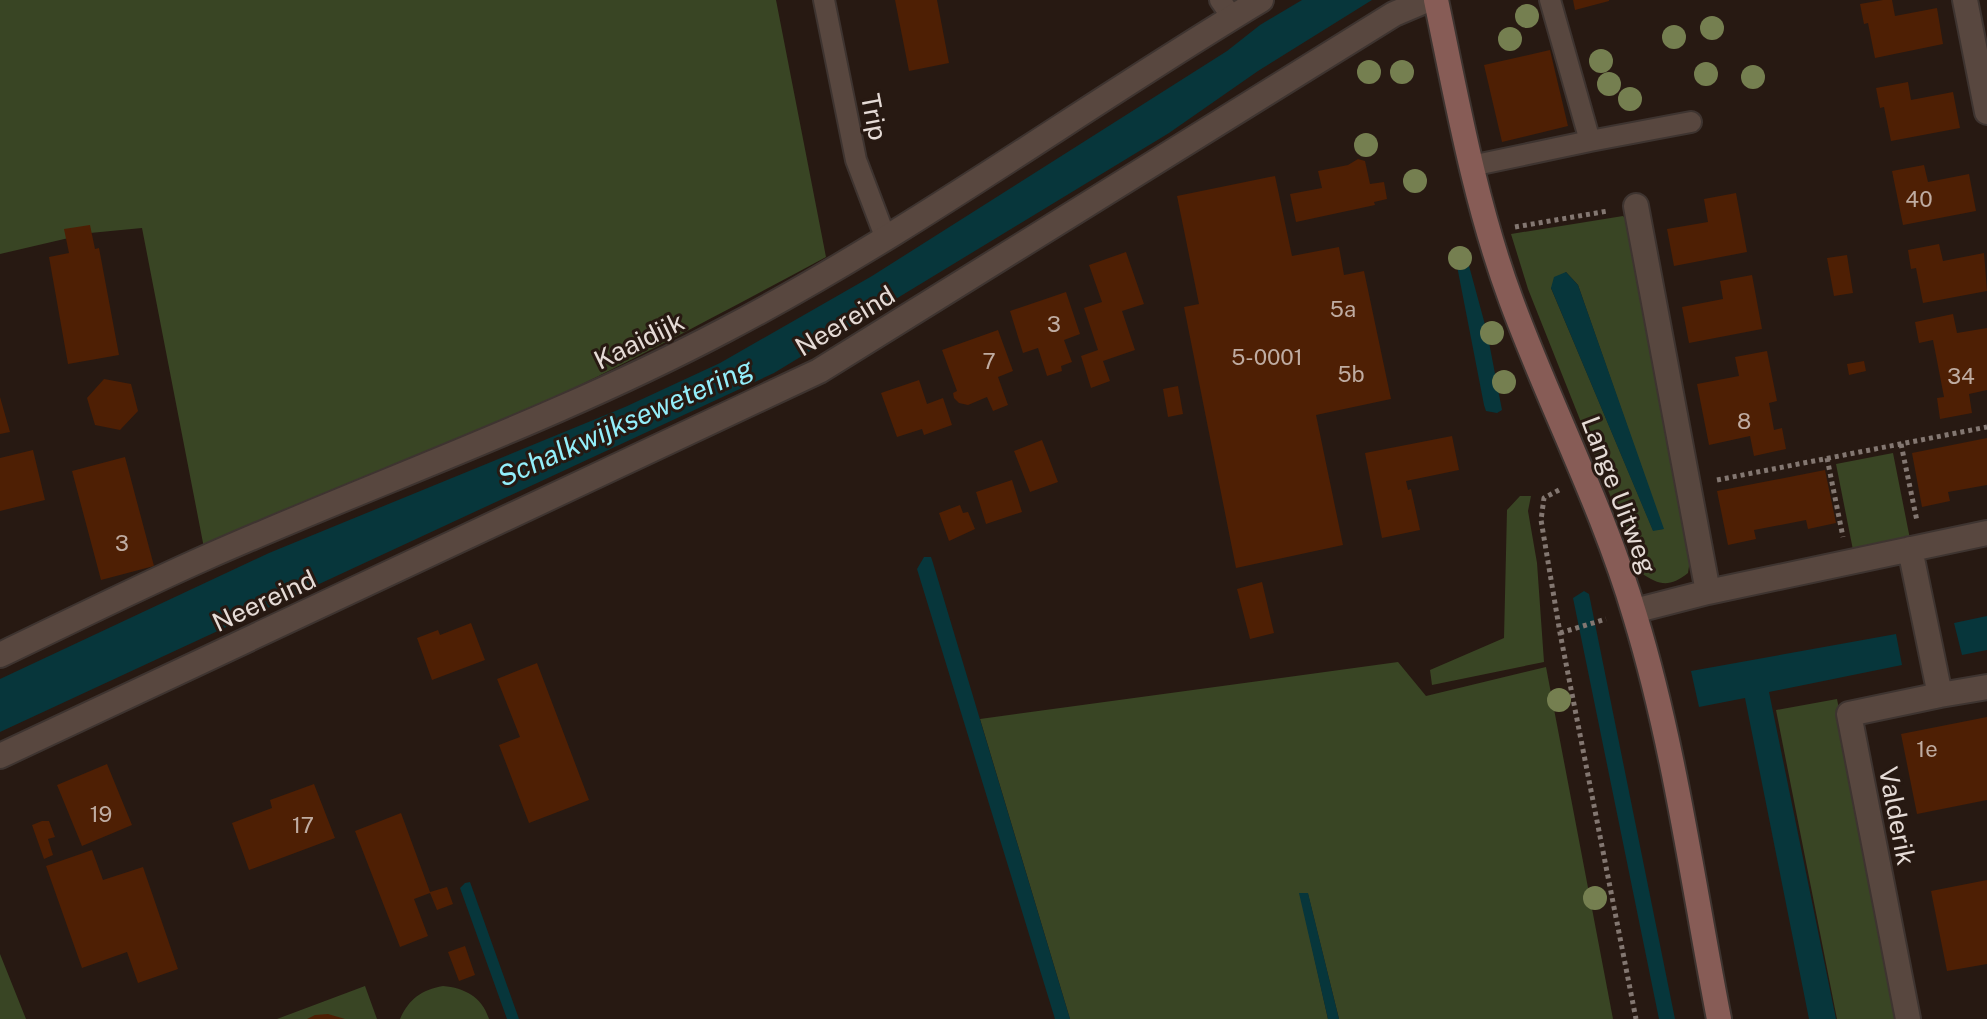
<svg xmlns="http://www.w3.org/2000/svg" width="1987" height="1019" font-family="'Public Sans',sans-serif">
<rect width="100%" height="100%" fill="#271912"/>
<path fill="#394524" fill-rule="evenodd" d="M0 0H776L826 257C733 307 640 357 545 402 433 455 319 501 204 548L142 228 90 233 0 254Z
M1623 216 1631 225 1648 339 1691 553 1688 573C1670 587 1660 586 1641 573L1528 289 1511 234ZM1566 272 1578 285 1663 529 1653 530 1551 288Z
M1893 453 1910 539 1853 550 1836 464Z
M1520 496H1531L1528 511 1537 563 1544 662 1432 685 1430 670 1504 638 1507 510Z
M1398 662 1426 696 1546 667 1613 1019H1339L1308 894 1300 893 1328 1019H1070L980 719Z
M1837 699 1901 1019H1837L1776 710Z
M0 954 26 1019H0Z
M365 986 377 1019H277Z
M443 986C465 988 482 997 489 1019H400C409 999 421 990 443 986Z"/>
<path fill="#07363b" d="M1302 0H1372L1258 71 1169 133 774 373 0 732V679L269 553 625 407 720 363 872 276 1227 51 1260 25Z
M1465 260 1468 262 1487 332 1502 410 1497 413 1486 411 1484 405 1457 266Z
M1566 272 1578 285 1664 529 1653 531 1551 288 1554 277Z
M924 557H931L933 563 1070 1019H1055L917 569Z
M1584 591 1589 594 1675 1019H1659L1573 598Z
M1987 616V650L1962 655 1954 623Z
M1896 634 1902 665 1769 692 1836 1019H1809L1745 698 1699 707 1691 671Z
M470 882 519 1019H507L460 888 465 883Z
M1299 893H1308L1339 1019H1328Z"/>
<path fill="#4e1f04" d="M895 0H937L949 63 909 71Z
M1573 0H1609V1L1575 10Z
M1883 0H1892L1895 16 1937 8 1943 44 1875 58 1868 23 1864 24 1860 4Z
M1550 50 1568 126 1502 142 1484 65Z
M1908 82 1911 100 1953 92 1960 128 1891 141 1884 107 1880 108 1876 88Z
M1358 159 1365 161 1370 184 1384 182 1387 199 1374 202 1375 205 1296 222 1290 194 1322 188 1318 171 1348 165Z
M1924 165 1928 182 1969 174 1976 211 1903 225 1892 171Z
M1275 176 1292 256 1339 247 1344 275 1364 271 1391 399 1316 415 1343 545 1236 568 1184 307 1199 304 1177 196Z
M1736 193 1747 252 1674 266 1667 229 1708 222 1704 199Z
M90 225 95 249 99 248 119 355 68 364 49 257 69 253 64 229Z
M1939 244 1943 261 1984 253 1987 291 1923 303 1916 268 1911 269 1908 250Z
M1126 252 1144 304 1122 311 1135 350 1103 361 1110 381 1091 388 1081 356 1098 350 1084 308 1102 302 1089 265Z
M1847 255 1853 293 1834 296 1827 258Z
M1752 275 1762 329 1689 343 1682 307 1723 299 1720 281Z
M1066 292 1080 334 1064 340 1072 362 1061 366 1062 371 1047 376 1038 348 1023 353 1010 311Z
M1953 314 1957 333 1987 328V390L1969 394 1972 413 1940 419 1937 398 1944 397 1933 340 1919 343 1915 322Z
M998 330 1013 371 998 377 1008 405 993 411 987 397 968 405 959 403 954 398 953 393 957 391 942 350Z
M1767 351 1777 401 1769 403 1774 430 1782 428 1786 449 1754 456 1750 436 1709 445 1697 384 1739 376 1735 357Z
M1864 361 1866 371 1849 375 1847 364Z
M104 379 131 384 138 411 120 430 95 425 87 398Z
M919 380 927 404 943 398 952 425 924 435 922 429 897 437 881 393Z
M1178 386 1183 414 1168 417 1163 389Z
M0 397 10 432 0 434Z
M1452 436 1459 470 1406 481 1408 490 1411 489 1420 530 1382 538 1365 453Z
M1987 438V485L1948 492 1950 501 1922 507 1912 453Z
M1042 440 1058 482 1030 492 1014 451Z
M33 450 45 500 0 511V458Z
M125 457 154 566 101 580 72 471Z
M1825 470 1836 523 1808 529 1806 520 1754 530 1756 539 1728 545 1717 491Z
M1012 480 1022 512 986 524 976 492Z
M960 505 963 513 968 512 975 529 949 541 939 513Z
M1262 582 1274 633 1250 639 1237 589Z
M471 623 485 660 432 680 417 638 438 630 440 635Z
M537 663 589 800 529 823 499 745 520 737 497 679Z
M1987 717V800L1917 814 1901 734Z
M107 764 132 825 82 846 57 785Z
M314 784 335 838 249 870 232 823 272 808 270 800Z
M401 813 430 892 447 887 453 904 437 910 430 893 414 899 428 936 400 947 355 831Z
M42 821H49L55 837 48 839 53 855 44 859 32 825Z
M92 850 103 880 143 867 178 969 138 983 127 952 82 968 46 866Z
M1987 880V964L1947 971 1931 891Z
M465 946 475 975 459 981 448 952Z
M328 1014 345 1019H307L315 1015Z"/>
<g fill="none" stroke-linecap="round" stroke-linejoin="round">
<g stroke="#3e3430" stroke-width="24">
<path id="lane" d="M824 0 856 160 886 239
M1220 0 1232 17
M1590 141 1691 122
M1471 166 1590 141 1550 0"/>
</g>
<g stroke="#3e3430" stroke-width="28">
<path id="street" d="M1965 0 1987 112
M1636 206 1708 592
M1634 611 1708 592 1987 533
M0 655C69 622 137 588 207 557 379 481 558 418 725 330 911 233 1081 108 1261 0
M1940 695 1987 687
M0 756 819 371 1394 14 1427 0
M1908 1019 1849 714 1940 695 1910 549"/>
</g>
<g stroke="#3e3430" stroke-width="28">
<path id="secondary" d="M1436 0C1457 101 1475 203 1511 300 1550 406 1603 507 1635 616 1675 747 1693 885 1719 1019"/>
</g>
<path stroke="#837771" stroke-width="5" stroke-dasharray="4 4" stroke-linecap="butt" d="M1515 227 1608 211
M1901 444 1917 521
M1827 458 1843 537
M1717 480 1987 427
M1559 490 1544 498 1541 520 1560 633 1636 1019
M1560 633 1606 619"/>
<use href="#lane" stroke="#58473f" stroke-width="20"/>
<use href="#street" stroke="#58473f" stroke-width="24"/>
<use href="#secondary" stroke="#875c56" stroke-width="24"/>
</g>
<g fill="#757f50">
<circle cx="1527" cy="16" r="12"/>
<circle cx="1712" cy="28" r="12"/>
<circle cx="1674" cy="37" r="12"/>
<circle cx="1510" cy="39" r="12"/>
<circle cx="1601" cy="61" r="12"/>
<circle cx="1369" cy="72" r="12"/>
<circle cx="1402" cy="72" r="12"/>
<circle cx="1706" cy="74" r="12"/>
<circle cx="1753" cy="77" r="12"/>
<circle cx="1609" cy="84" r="12"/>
<circle cx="1630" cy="99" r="12"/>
<circle cx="1366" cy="145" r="12"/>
<circle cx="1415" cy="181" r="12"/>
<circle cx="1460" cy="258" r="12"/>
<circle cx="1492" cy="333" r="12"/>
<circle cx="1504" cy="382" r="12"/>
<circle cx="1559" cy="700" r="12"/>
<circle cx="1595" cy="898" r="12"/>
</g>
<g text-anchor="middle" stroke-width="6" stroke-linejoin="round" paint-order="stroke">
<g font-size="22" fill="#bfaca2">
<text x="1919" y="207">40</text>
<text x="1343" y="317">5a</text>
<text x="1054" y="332">3</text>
<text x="1267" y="365">5-0001</text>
<text x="989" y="369">7</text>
<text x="1351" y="382">5b</text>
<text x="1961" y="384">34</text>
<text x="1744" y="429">8</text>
<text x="122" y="551">3</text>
<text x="1927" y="757">1e</text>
<text x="101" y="822">19</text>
<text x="303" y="833">17</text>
</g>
<g font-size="26" fill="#e5dbd6" stroke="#271912">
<text transform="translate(874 117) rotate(79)" y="9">Trip</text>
<text transform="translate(845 321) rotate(-31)" y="9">Neereind</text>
<text transform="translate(639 341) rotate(-26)" y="9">Kaaidijk</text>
<text transform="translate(1619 495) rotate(69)" y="9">Lange Uitweg</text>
<text transform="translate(264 601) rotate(-25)" y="9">Neereind</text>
<text transform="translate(1897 816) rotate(79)" y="9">Valderik</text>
</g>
<g font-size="28" font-style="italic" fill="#93eefa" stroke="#271912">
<text transform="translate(625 422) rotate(-24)" y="10">Schalkwijksewetering</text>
</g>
</g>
</svg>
